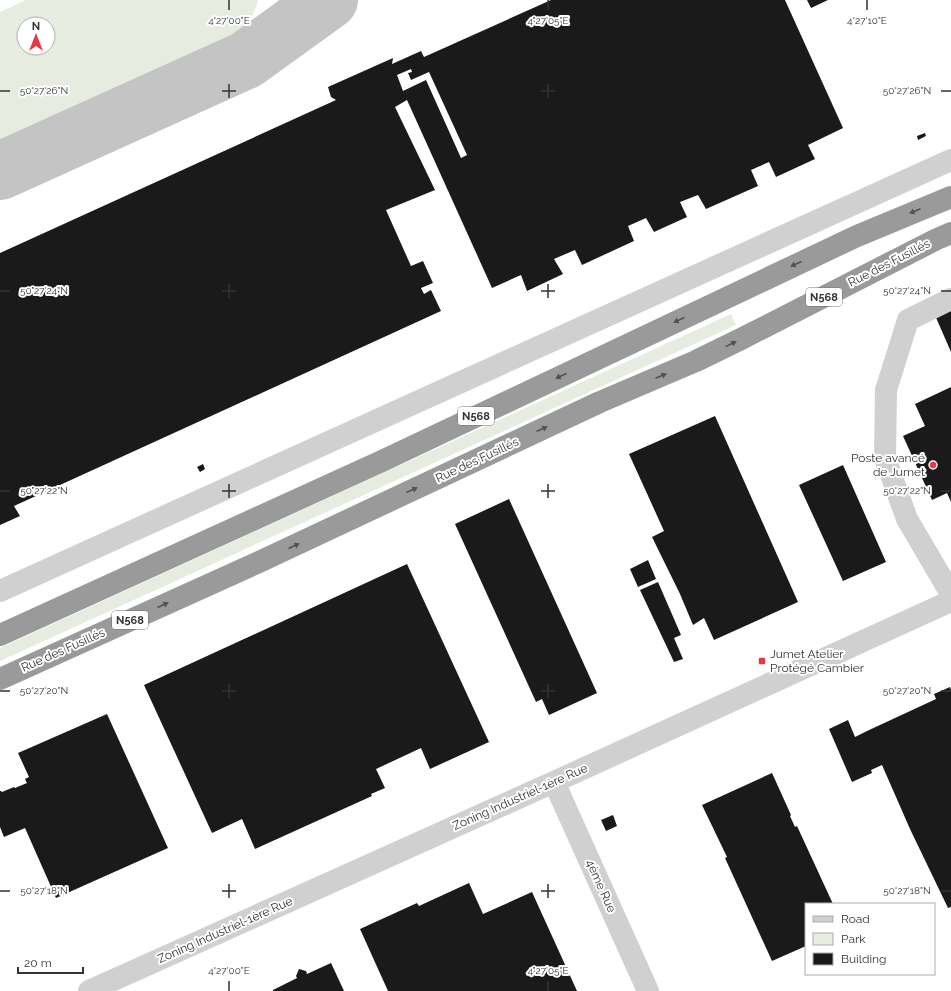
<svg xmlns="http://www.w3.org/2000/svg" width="951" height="991" font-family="Raleway,sans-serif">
<rect width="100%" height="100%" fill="#fff"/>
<path fill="#e6ecdf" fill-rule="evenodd" d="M26 0H258C255 16 244 27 233 38L0 144V12ZM24 24H48V48H24Z
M731 314 736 325 0 661V648Z"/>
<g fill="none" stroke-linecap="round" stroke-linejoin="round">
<path stroke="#c4c4c4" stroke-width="58" d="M0 171 246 60 329 0"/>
</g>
<path fill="#1a1a1a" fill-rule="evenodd" d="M551 0H785L843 128 808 145 815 159 776 177 769 162 751 170 758 186 706 209 698 195 680 202 687 217 654 232 646 218 628 226 634 241 582 265 575 250 554 259 563 274 527 291 521 275 492 288 407 100 395 107 435 190 386 210 411 266 423 261 433 283 421 288 424 294 431 290 441 311 14 506 20 516 0 525V253L336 100 331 97 328 87 393 58 392 64 421 51 424 57ZM411 69 412 72 408 73 411 80 429 72 467 155 461 158 426 80 403 91 397 75Z
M807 0H828L811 8Z
M925 133 926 136 918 140 917 136Z
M951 305V352L934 313Z
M951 387V502L947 493 932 500 903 436 925 426 915 404Z
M715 416 798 602 714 640 704 618 693 625 680 594 652 537 664 531 629 454Z
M203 464 205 469 200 472 197 467Z
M843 465 886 562 843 581 799 485Z
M509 499 597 693 549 715 542 699 536 702 455 524Z
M648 560 656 579 638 587 630 569Z
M407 564 489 742 430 769 421 748 376 769 385 788 371 794 372 796 255 849 242 819 212 833 144 685Z
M658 582 681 635 674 638 683 659 674 662 640 590Z
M950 687 951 690V907L948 908 910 829 882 765 871 770 872 773 852 782 829 729 848 720 855 737 867 731 936 699 934 694Z
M107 714 168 848 56 898 25 828 4 837 0 827V791H1L2 792 14 787 15 788 27 783 25 779 29 777 18 753Z
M772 773 791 815 790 816 795 827 797 826 833 904H806V946L772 961 725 858 727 857 702 805Z
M613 815 617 826 606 831 601 820Z
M469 883 483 914 532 892 577 991H388L360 929 417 903 419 906Z
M331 963 344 991H273V990L297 978 296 976 299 969 306 971 307 974Z"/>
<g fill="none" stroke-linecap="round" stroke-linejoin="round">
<path stroke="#d0d0d0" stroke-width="22" d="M951 299 908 320 886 390 885 458 907 519 951 594
M0 591 951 160
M554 782 648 991
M89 991 554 782 951 601"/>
<path stroke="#9a9a9a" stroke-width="22" d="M0 635 382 461 857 236 951 197
M0 679 259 562 600 402 696 361 741 339 937 239 951 233"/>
</g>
<defs><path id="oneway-solid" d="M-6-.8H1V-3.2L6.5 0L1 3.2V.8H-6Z"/></defs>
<g fill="#525252">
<use href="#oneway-solid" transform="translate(915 211) rotate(157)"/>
<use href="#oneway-solid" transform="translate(796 264) rotate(155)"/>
<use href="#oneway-solid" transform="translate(679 320) rotate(155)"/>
<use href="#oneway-solid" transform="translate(731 344) rotate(-26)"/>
<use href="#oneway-solid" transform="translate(561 376) rotate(155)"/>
<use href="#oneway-solid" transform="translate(661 376) rotate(-23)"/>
<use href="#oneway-solid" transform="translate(542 429) rotate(-25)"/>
<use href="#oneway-solid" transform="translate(412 490) rotate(-25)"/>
<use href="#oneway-solid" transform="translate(294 546) rotate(-25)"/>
<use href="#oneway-solid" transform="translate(163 605) rotate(-24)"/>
</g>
<path fill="none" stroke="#333" stroke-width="1.5" d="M229 0V10M548 0V10M867 0V10M229 84V98M548 84V98M0 91H10M222 91H236M541 91H555M941 91H951M229 284V298M548 284V298M0 291H10M222 291H236M541 291H555M941 291H951M229 484V498M548 484V498M0 491H10M222 491H236M541 491H555M941 491H951M229 684V698M548 684V698M0 691H10M222 691H236M541 691H555M941 691H951M229 884V898M548 884V898M0 891H10M222 891H236M541 891H555M941 891H951M229 981V991M548 981V991"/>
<g fill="#e63946" stroke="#fff" stroke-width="1.5">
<circle cx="933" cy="465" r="4"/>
<rect x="758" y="657" width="8" height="8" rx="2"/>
</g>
<g text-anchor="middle" stroke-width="4" stroke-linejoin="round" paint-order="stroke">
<g fill="#fff" stroke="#707070" stroke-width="1">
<rect x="806" y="288" width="36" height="18" rx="3"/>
<rect x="458" y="407" width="36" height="18" rx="3"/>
<rect x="112" y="611" width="36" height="18" rx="3"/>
</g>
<g font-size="11" font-weight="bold" fill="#333">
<text x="824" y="301">N568</text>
<text x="476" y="420">N568</text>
<text x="130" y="624">N568</text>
</g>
<g font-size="12" fill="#333" stroke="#fff">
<text transform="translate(889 263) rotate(-27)" y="4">Rue des Fusillés</text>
<text transform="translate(477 460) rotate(-25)" y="4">Rue des Fusillés</text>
<text transform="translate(63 650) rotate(-24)" y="4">Rue des Fusillés</text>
<text transform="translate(520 797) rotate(-24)" y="4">Zoning Industriel-1ère Rue</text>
<text transform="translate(601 886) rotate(66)" y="4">4ème Rue</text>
<text transform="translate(225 930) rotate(-24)" y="4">Zoning Industriel-1ère Rue</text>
</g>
<g font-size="12" fill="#333" stroke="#fff" text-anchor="end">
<text x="925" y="462">Poste avancé<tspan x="925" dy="14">de Jumet</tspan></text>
<text x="770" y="658" text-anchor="start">Jumet Atelier<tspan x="770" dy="14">Protégé Cambier</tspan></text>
</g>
</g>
<g font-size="10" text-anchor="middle" fill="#333" stroke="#fff" stroke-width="4" stroke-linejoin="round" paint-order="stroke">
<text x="229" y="24">4°27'00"E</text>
<text x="548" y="24">4°27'05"E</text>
<text x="867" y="24">4°27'10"E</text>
<text x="44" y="94">50°27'26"N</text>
<text x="907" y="94">50°27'26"N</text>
<text x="44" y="294">50°27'24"N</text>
<text x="907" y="294">50°27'24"N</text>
<text x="44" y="494">50°27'22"N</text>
<text x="907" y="494">50°27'22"N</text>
<text x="44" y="694">50°27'20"N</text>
<text x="907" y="694">50°27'20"N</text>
<text x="44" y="894">50°27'18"N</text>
<text x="907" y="894">50°27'18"N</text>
<text x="229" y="974">4°27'00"E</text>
<text x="548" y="974">4°27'05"E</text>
</g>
<rect x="805" y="903" width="130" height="72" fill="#ffffff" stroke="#adadad"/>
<rect x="813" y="916" width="20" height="6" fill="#d0d0d0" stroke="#adadad"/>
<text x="841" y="923" font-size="12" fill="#333333">Road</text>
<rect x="813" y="933" width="20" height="12" fill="#e6ecdf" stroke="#adadad"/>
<text x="841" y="943" font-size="12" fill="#333333">Park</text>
<rect x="813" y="953" width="20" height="12" fill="#1a1a1a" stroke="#adadad"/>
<text x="841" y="963" font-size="12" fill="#333333">Building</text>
<g transform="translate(36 36)"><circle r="19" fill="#ffffff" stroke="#adadad"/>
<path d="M0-3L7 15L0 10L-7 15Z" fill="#e63946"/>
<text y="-6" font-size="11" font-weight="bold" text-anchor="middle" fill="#333333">N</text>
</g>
<path d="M18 967v6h65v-6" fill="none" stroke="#333333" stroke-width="2"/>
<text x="24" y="967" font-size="12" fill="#333333" stroke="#ffffff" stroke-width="3" paint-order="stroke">20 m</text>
</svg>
